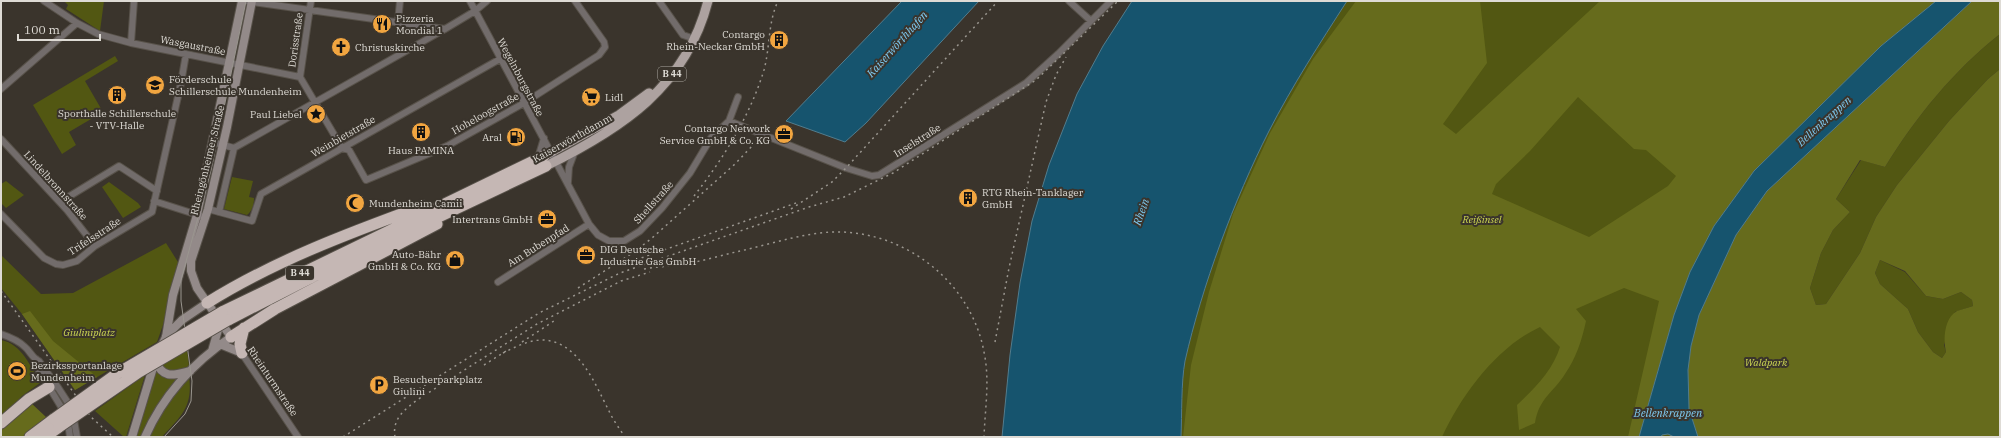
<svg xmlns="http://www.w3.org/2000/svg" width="2001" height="438" font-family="'IBM Plex Serif',serif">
<rect width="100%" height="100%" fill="#3a342c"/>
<path fill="#525712" d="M64 1H104L100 31 66 9 68 5Z
M1326 1H1970L1863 101 1700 437H1162L1179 314Z
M2000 34V69L1988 79 1949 121 1897 185 1876 217 1860 253 1826 304 1816 305 1810 288 1821 253 1833 230 1850 212 1836 199 1861 160 1885 167C1916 117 1953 71 2000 34Z
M115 56 118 61 85 81 103 112 69 132 76 145 62 154 33 105Z
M232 177 253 181 249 197 254 198C254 205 252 211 247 215L224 209Z
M6 181 24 195 6 208 1 203V184Z
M109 182 138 203 141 207 123 218 102 187Z
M166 243 178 262 163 325 157 342 75 390 22 314 1 288V255L41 294 73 293Z
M1880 260 1905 272 1926 296 1943 299 1961 292 1972 300 1973 306 1955 312 1944 345 1946 352 1942 358 1933 352 1918 332 1908 309 1880 284 1875 273Z
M1 340C22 344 31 367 40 383L22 396 1 419Z
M187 349 189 366 183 370 169 373 160 365Z
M156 370 179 377 142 437H136Z
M145 375 126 437H124L95 411Z
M189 376C193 407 182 415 162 437H148L169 401Z"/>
<path fill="#666b1c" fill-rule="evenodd" d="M1356 1H1480L1487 63 1443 124 1456 134 1600 1H1936L1881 46 1754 171 1714 226 1690 272 1674 315 1639 437H1628L1659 301 1624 288 1576 309 1586 321C1582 340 1576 358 1565 374 1553 393 1539 398 1535 423L1519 430 1517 405C1534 389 1553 370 1560 347L1540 327C1497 347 1462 394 1442 437H1183L1191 365 1209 292 1233 214 1270 133 1313 59ZM1578 97 1634 149 1646 150 1676 176 1668 186 1589 237 1492 194 1496 184 1530 151Z
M1972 1H2000V34C1953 71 1916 117 1885 167L1860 160 1836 199 1850 212 1833 230 1821 253 1810 288 1816 305 1826 304 1860 253 1876 217 1897 185 1949 121 1988 79 2000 69V437H1698L1689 409 1688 370 1691 346 1699 315 1736 235 1767 191ZM1880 260 1905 271 1926 296 1943 299 1961 292 1972 300 1973 306C1968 308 1962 309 1957 311 1944 318 1943 340 1946 352L1942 358 1933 352 1918 332 1908 309 1880 284 1875 273Z
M30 311 53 341 97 377 75 390 22 314Z
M30 402 46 417 24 437H1V429L17 413Z"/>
<path fill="#16546e" stroke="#527c8d" d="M902 1H979L866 123 845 142 786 121Z
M1132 1H1347C1320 43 1292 86 1269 131 1234 200 1202 286 1185 361 1181 383 1182 414 1181 437H1002L1010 355 1020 283 1032 221 1049 165 1077 94 1103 46Z
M1936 1H1972L1767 191 1736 235 1699 315 1691 346 1688 370 1689 409 1698 437H1674L1668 434 1662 435 1661 437H1639L1674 315 1690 272 1714 226 1754 171 1881 46Z"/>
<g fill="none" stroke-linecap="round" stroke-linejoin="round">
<g stroke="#58524a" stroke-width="8">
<path id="street" d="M44 1 77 23 98 34 131 43 300 77
M246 1 445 29
M311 1 300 77 342 148 349 150 366 180 447 146 524 103 599 55 605 47 604 42 575 1
M470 1 589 224 598 235 609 241H624L640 231 662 208 690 173 711 138 729 121 738 97
M659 1 683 35 689 37
M1069 1 1091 21
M398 22 400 1
M131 43 134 1
M1 89 77 23
M729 121 846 168 872 176 879 175 1026 83 1058 54 1111 1
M1 139 67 210 95 246
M212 142 234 148 445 29 475 11 487 1
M538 158 544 138
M568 182 569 167 575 151
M154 201 201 216
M60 202 119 166 157 191
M208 209 252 221 261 194 500 59
M219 212 234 148
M1 214 44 258 56 264 63 265 77 261 95 246 152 212 181 83 186 54
M498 282 589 224
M1 334C10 337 18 340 25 347 30 351 33 359 39 361L57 386
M241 352 298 437
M36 359 35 364 63 410 68 423 70 437
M54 387 57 386 72 409 77 437"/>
</g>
<g stroke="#58524a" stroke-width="10">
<path id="secondary" d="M166 336 182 320 207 303
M220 344 242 353
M160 349 166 337 173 295 197 215 242 1
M212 351 220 323
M155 360C163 380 174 375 190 371
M132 437 155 361
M145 437C163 396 194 362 231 337L197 288 191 271V261L208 209 227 127 252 1"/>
</g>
<g stroke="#58524a" stroke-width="11">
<path id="primary" d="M544 156 619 115 649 93
M546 166C621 129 686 87 708 1"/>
</g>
<g stroke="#58524a" stroke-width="13">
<path id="highway" d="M207 303C274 261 349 233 423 206
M222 312 544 156
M228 320 314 276 546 166
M231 337 275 309 437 224
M242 353 240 344 244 328
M1 423 29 399 49 387
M30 437 54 419
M45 437 59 427"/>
</g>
<use href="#street" stroke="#726c6b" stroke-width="6"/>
<use href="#secondary" stroke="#938a89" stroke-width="8"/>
<use href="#primary" stroke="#ada2a0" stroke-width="9"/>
<use href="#highway" stroke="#c5b7b4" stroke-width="11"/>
<path stroke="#9a968f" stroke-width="1" d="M164 437 185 414 191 401 192 381 181 301V280L211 170 246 1"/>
<path stroke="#9a968f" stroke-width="1.5" stroke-dasharray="2 4" stroke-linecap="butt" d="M694 196C723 159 750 116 764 70 770 48 768 22 778 1
M791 209 832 182 846 168 998 1
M619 266 796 203
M644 269C656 267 668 266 680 265 699 262 718 256 736 252 767 245 799 234 831 232 903 229 971 281 984 352 990 380 985 409 984 437
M578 288 634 252 652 238 735 164 754 144
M1 291 91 417 113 437
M522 342 557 319
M995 342 1009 268 1046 102 1056 75 1066 57
M503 353C515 347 527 341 540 340 578 339 595 384 609 411 613 420 619 428 625 437
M484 365 506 351
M343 437 539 313 620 273 809 207 844 197 893 173 1036 80 1118 1
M395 437C392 419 404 410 417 400L537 324 621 281 650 272"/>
<g stroke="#58524a" stroke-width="13" stroke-linecap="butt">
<path id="highway-bridge" d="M54 419 118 373 222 312
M59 427 139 372 228 320"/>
</g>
<use href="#highway-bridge" stroke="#c5b7b4" stroke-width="11"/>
</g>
<defs>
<g id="restaurant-disc" transform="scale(1)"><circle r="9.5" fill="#f1a540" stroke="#3a342c"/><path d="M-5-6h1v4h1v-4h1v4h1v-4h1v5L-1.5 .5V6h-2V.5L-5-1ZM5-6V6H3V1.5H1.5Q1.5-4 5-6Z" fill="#111"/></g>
<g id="building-disc" transform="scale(1)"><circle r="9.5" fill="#f1a540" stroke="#3a342c"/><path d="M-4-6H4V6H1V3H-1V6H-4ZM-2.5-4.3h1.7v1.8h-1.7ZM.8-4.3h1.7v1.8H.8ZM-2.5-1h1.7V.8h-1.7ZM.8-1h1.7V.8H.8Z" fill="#111"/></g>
<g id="church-disc" transform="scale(1)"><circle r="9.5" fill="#f1a540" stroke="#3a342c"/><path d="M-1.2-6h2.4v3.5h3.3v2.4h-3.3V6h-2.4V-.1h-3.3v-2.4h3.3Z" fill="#111"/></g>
<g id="school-disc" transform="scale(1)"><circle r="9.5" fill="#f1a540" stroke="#3a342c"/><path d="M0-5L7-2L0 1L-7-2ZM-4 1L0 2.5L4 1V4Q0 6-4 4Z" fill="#111"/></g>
<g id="supermarket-disc" transform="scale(1)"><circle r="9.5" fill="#f1a540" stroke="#3a342c"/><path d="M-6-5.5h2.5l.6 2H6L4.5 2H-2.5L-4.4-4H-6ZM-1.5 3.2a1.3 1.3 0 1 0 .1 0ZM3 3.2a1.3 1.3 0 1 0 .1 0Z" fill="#111"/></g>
<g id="sight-disc" transform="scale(1)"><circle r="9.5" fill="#f1a540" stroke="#3a342c"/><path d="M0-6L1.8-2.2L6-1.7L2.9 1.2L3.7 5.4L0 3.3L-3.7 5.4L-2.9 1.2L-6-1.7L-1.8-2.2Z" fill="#111"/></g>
<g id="office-disc" transform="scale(1)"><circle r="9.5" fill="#f1a540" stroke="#3a342c"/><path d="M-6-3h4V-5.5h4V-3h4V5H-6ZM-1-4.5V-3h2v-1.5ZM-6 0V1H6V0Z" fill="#111"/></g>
<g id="fuel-disc" transform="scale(1)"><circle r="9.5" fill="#f1a540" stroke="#3a342c"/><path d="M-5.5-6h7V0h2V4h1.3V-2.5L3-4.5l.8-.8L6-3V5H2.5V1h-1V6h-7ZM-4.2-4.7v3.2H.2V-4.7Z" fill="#111"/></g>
<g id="mosque-disc" transform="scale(1)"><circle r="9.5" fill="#f1a540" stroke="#3a342c"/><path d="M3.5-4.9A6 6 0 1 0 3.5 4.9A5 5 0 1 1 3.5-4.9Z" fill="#111"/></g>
<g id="shop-disc" transform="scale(1)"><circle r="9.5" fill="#f1a540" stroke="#3a342c"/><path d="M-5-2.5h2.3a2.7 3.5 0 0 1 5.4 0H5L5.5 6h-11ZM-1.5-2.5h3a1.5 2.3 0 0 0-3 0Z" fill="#111"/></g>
<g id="stadium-disc" transform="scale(1)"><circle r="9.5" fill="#f1a540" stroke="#3a342c"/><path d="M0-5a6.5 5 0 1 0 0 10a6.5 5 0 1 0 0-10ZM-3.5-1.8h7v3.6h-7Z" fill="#111"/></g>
<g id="parking-disc" transform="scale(1)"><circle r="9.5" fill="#f1a540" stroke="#3a342c"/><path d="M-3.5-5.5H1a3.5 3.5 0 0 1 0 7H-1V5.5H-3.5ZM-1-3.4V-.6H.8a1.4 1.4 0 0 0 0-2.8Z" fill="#111"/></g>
</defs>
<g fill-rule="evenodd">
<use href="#restaurant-disc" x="382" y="24"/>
<use href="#building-disc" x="779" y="40"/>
<use href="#church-disc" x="341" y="47"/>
<use href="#school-disc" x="155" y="85"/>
<use href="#building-disc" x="117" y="95"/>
<use href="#supermarket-disc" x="591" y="97"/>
<use href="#sight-disc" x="316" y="114"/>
<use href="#building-disc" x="421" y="132"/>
<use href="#office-disc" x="784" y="134"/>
<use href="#fuel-disc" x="516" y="137"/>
<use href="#building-disc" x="968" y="198"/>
<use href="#mosque-disc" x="355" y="203"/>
<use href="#office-disc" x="547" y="219"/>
<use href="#office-disc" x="586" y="255"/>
<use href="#shop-disc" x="455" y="260"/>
<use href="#stadium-disc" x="17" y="371"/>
<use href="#parking-disc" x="379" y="385"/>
</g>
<g text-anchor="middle" stroke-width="4" stroke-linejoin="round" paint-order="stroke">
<g fill="#3a342c" stroke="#ada9a2" stroke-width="1">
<rect x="658" y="67" width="28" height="14" rx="3"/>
<rect x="286" y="266" width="28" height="14" rx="3"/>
</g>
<g font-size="9" font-weight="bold" fill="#dedbd5">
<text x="672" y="77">B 44</text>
<text x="300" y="276">B 44</text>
</g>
<g font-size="10" fill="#dedbd5" stroke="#3a342c" text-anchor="start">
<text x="396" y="22">Pizzeria<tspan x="396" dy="12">Mondial 1</tspan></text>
<text x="765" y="38" text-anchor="end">Contargo<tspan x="765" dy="12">Rhein-Neckar GmbH</tspan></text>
<text x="355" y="51">Christuskirche</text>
<text x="169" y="83">Förderschule<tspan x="169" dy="12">Schillerschule Mundenheim</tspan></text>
<text x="605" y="101">Lidl</text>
<text x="117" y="117" text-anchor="middle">Sporthalle Schillerschule<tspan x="117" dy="12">- VTV-Halle</tspan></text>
<text x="302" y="118" text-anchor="end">Paul Liebel</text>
<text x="770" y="132" text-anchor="end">Contargo Network<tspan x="770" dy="12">Service GmbH &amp; Co. KG</tspan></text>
<text x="502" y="141" text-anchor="end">Aral</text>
<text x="421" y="154" text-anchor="middle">Haus PAMINA</text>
<text x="982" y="196">RTG Rhein-Tanklager<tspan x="982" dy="12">GmbH</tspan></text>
<text x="369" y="207">Mundenheim Camii</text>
<text x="533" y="223" text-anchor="end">Intertrans GmbH</text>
<text x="600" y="253">DIG Deutsche<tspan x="600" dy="12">Industrie Gas GmbH</tspan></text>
<text x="441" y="258" text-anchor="end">Auto-Bähr<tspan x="441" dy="12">GmbH &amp; Co. KG</tspan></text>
<text x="31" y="369">Bezirkssportanlage<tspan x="31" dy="12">Mundenheim</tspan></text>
<text x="393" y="383">Besucherparkplatz<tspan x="393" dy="12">Giulini</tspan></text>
</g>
<g font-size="10" fill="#dedbd5" stroke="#3a342c">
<text transform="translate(295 40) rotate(-82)" y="4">Dorisstraße</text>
<text transform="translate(193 45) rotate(11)" y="4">Wasgaustraße</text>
<text transform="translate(521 77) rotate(62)" y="4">Wegelnburgstraße</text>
<text transform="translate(485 113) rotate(-29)" y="4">Hoheloogstraße</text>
<text transform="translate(343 136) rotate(-30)" y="4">Weinbietstraße</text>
<text transform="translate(572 138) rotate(-29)" y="4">Kaiserwörthdamm</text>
<text transform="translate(917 140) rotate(-32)" y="4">Inselstraße</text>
<text transform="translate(207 160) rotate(-76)" y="4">Rheingönheimer Straße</text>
<text transform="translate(56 185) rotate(48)" y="4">Lindelbronnstraße</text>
<text transform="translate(653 202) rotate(-48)" y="4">Shellstraße</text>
<text transform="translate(94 236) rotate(-33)" y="4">Trifelsstraße</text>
<text transform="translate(538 245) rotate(-32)" y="4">Am Bubenpfad</text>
<text transform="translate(273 381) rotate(56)" y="4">Rheinturmstraße</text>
</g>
<g font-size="10" font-style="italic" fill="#cfd953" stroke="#3a342c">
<text x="1482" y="223">Reißinsel</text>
<text x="89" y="336">Giuliniplatz</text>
<text x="1766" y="366">Waldpark</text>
</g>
<g font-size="11" font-style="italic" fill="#7fcbf2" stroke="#3a342c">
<text transform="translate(897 44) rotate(-48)" y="4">Kaiserwörthhafen</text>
<text transform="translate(1824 121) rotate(-42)" y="4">Bellenkrappen</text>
<text transform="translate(1141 212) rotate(-71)" y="4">Rhein</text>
<text x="1668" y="417">Bellenkrappen</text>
</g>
</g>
<rect width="2001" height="438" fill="none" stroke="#dedbd5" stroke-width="4"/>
<path d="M18 34v6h82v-6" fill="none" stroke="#dedbd5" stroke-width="2"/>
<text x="24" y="34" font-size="12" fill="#dedbd5" stroke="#3a342c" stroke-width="3" paint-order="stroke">100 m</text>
</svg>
